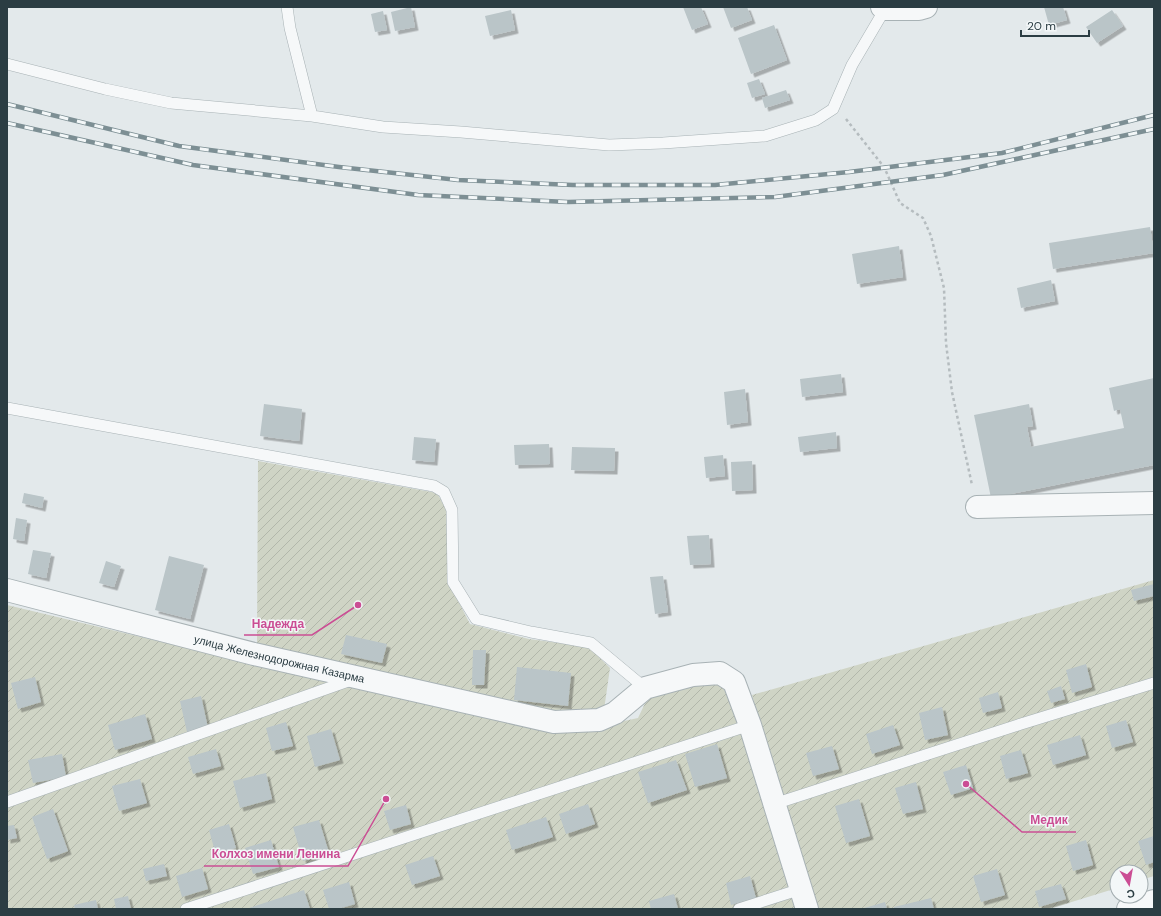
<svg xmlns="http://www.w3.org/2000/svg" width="1161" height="916" font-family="'DM Sans',sans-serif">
<defs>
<pattern id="garden-furrows" width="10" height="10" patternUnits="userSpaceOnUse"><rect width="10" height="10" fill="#cfd4c5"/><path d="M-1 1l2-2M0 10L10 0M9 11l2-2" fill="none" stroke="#b2b7aa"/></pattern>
<filter id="shadow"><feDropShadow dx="3.5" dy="3.5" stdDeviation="0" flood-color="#0004"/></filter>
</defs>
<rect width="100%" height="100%" fill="#e3e9eb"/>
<path fill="url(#garden-furrows)" d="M258 461 437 493 447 511 450 585 470 624 529 639 589 647 610 668 604 710 571 714 510 703 257 643Z
M1154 580V876L1141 880V872H1117V888L1049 909H813L752 695Z
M7 605 183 647 596 727 638 718 648 697 698 683 727 684 800 909H7Z"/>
<path fill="#bac5c8" filter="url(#shadow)" d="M411 7 415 27 395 31 391 12Z
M683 7H701L708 24 692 30Z
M723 7H747L752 20 731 28Z
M1044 7H1063L1067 20 1049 25Z
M511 10 515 30 490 36 485 16Z
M1112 10 1123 26 1097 43 1086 27Z
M383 11 387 30 375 32 371 14Z
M774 25 787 60 751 74 738 38Z
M759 79 765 94 752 98 747 83Z
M786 90 790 100 765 108 762 98Z
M1150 227 1154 253 1053 269 1049 243Z
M899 246 903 277 857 284 852 254Z
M1051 280 1055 301 1021 308 1017 288Z
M841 374 843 392 802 397 800 379Z
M1154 378V465L991 498 974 415 1029 404 1033 426 1027 427 1031 447 1124 428 1120 409 1114 411 1109 388Z
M745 389 748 422 727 425 724 392Z
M264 404 302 409 299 441 260 436Z
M836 432 837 448 800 452 798 437Z
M414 437 436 439 434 462 412 460Z
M549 444 550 464 515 465 514 445Z
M572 447 615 448 614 471 571 470Z
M723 455 725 476 706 478 704 457Z
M752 461 753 490 732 491 731 462Z
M24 493 44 497 42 508 22 503Z
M16 518 27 520 24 541 13 539Z
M709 535 711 564 690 565 687 536Z
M33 550 51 553 46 578 28 574Z
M169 556 204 565 190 619 155 610Z
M106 561 121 566 114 587 99 583Z
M663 576 668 612 655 614 650 577Z
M1154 584V596L1134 601 1131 590Z
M346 635 387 644 382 663 341 654Z
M473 650H486L484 685H472Z
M1086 664 1092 687 1072 693 1066 670Z
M517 667 571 673 568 706 514 700Z
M35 677 41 702 18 709 11 683Z
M1061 686 1065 699 1051 703 1047 691Z
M998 692 1002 708 983 713 979 698Z
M201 696 208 728 187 732 180 701Z
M942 707 948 735 925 740 919 713Z
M145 714 152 739 115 750 108 725Z
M1126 720 1133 742 1112 748 1106 726Z
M286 722 293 746 272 751 266 728Z
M893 725 900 745 872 754 866 734Z
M331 729 340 760 315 767 307 736Z
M1080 735 1086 755 1053 765 1047 745Z
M717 744 727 778 695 787 685 754Z
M832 746 839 769 813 776 806 753Z
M216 749 221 766 193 774 188 757Z
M1021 750 1028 773 1006 779 1000 756Z
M62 754 66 777 33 783 28 760Z
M676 760 687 790 648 803 638 772Z
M966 765 973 788 951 795 943 772Z
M266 773 272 799 240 808 233 781Z
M140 779 147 803 119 811 112 786Z
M916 782 923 809 903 814 895 788Z
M859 799 870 836 846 843 835 806Z
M588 804 595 824 566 834 559 814Z
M406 805 411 824 390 830 384 811Z
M53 809 68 851 47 859 32 817Z
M546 817 553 837 512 850 506 830Z
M319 820 329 853 303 861 293 827Z
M229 824 236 848 216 855 209 830Z
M14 825 17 838 7 840V826Z
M1154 836V862L1146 865 1138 841Z
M271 840 279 867 253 874 245 848Z
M1086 840 1093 865 1073 871 1066 846Z
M433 856 440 876 412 885 405 865Z
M164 864 167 876 146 881 143 869Z
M202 868 208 889 182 897 176 876Z
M997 869 1005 895 981 902 973 876Z
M750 876 756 898 731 905 726 883Z
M349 882 355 904 338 909H329L323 890Z
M1061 884 1066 899 1039 907 1035 891Z
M304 890 310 909H246Z
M674 894 678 909H651L649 901Z
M128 896 131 909H116L114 899Z
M931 898 934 909H894V907Z
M96 900 98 909H75L74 905Z
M885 902 887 909H861Z"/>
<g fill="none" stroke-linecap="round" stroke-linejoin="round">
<g stroke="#a8b2b5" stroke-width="12">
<path id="service" d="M287 7 290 28 312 116
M7 64 105 89 171 103 312 116 383 127 461 132 609 145 663 143 765 136 816 120 833 109 852 65 885 9
M7 408 434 486 444 492 452 510 453 582 476 619 531 632 591 643 645 688
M7 802 351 680
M774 804 1021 724 1154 683
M186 909 750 725
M739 909 801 889"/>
</g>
<g stroke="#a8b2b5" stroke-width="24">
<g id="minor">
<path d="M882 7 885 9H919L926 7"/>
<path d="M977 507 1154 503"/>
<path id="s1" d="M7 590 254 654 554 722 599 720 615 713 645 688 693 675 720 673 734 682 750 725 807 909"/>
</g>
</g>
<g stroke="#a8b2b5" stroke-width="24">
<path id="tertiary" d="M1128 909 1154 901"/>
</g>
<path stroke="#b5bcbf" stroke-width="2.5" stroke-dasharray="3 3" stroke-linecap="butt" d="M846 119 884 167 900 203 923 218 931 236 944 288 946 343 952 392 972 485"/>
<use href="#service" stroke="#f6f8f9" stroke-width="11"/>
<use href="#minor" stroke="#f6f8f9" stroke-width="22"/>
<use href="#tertiary" stroke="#f6f8f9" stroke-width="22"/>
<g stroke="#7d8f94" stroke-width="4.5">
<path id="rail" d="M7 104 179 146 339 167 458 180 573 185H715L849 172 1002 153 1154 115
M7 123 193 165 418 195 568 202 775 197 943 175 1154 129"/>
</g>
<use href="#rail" stroke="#f3f7f8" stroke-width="3" stroke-dasharray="9" stroke-linecap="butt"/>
</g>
<g text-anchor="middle" stroke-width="3" stroke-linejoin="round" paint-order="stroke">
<g font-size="11" fill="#2b3d43" stroke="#f3f7f8">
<text dy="4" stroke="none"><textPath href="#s1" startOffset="281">улица Железнодорожная Казарма</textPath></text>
</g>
</g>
<path fill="none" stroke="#cb4d94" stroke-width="1.5" d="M358 605L312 635H244M966 784L1022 832H1076M386 799L348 866H204"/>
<g fill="#cb4d94" stroke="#f3f7f8" stroke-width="1.5">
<circle cx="358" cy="605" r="4"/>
<circle cx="966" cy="784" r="4"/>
<circle cx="386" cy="799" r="4"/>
</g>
<g font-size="12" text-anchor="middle" font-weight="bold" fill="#cb4d94" stroke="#f3f7f8" stroke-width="3" stroke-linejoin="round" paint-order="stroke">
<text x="278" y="628">Надежда</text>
<text x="1049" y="824">Медик</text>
<text x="276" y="858">Колхоз имени Ленина</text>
</g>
<rect width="1161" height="916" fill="none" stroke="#2b3d43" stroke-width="16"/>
<g transform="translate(1129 884) rotate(169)"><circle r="19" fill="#f3f7f8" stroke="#a3adb0"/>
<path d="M0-3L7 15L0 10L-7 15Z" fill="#cb4d94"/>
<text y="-6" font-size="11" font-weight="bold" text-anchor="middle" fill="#2b3d43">С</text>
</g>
<path d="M1021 30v6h68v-6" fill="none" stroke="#2b3d43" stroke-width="2"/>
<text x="1027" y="30" font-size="12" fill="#2b3d43" stroke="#f3f7f8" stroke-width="3" paint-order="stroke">20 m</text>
</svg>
